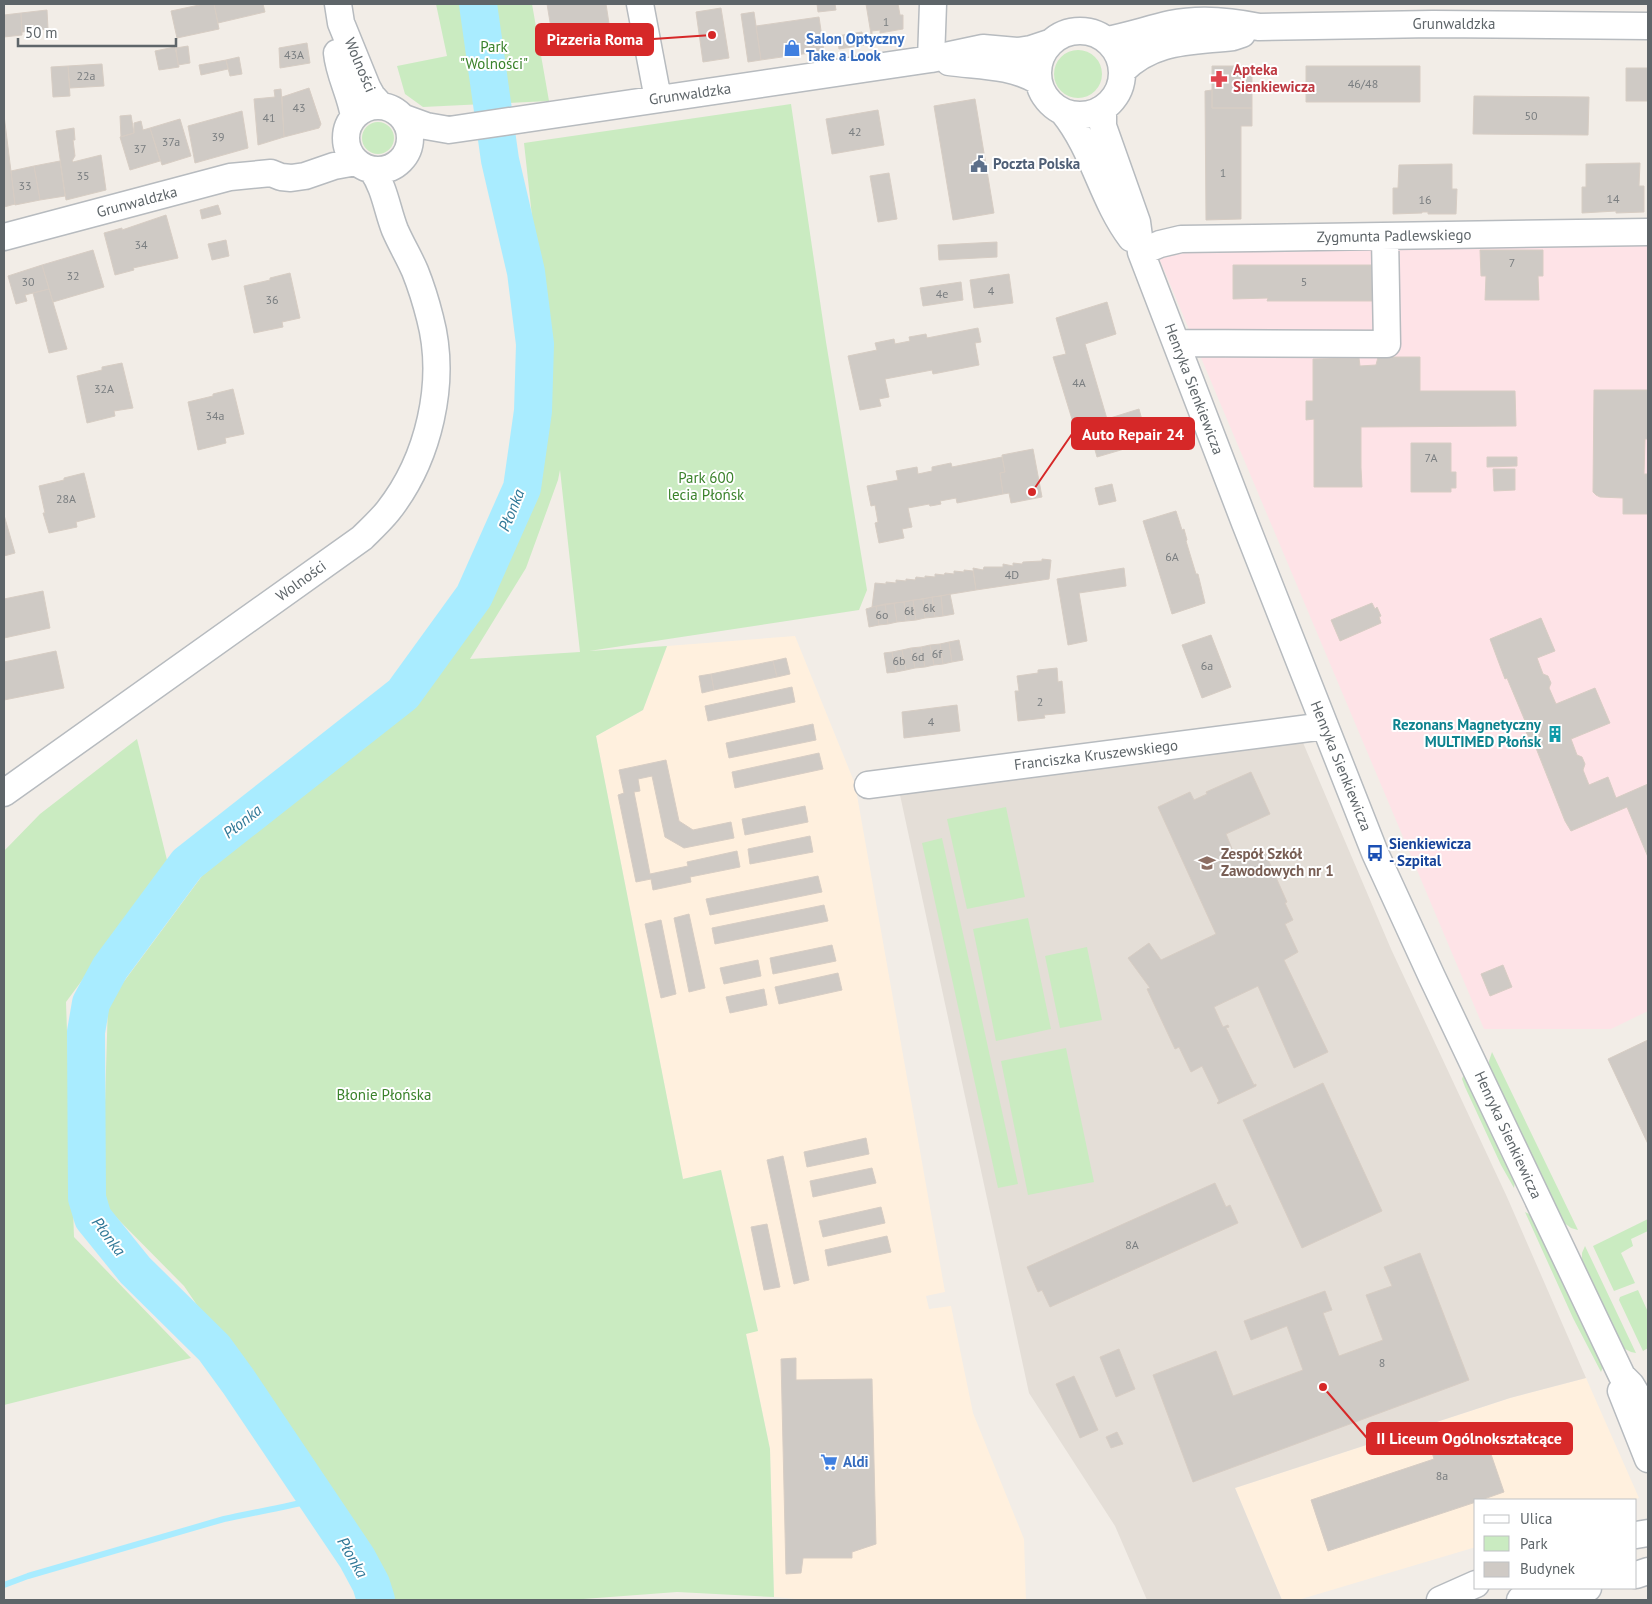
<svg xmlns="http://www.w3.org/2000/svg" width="1652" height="1604" font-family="'PT Sans',sans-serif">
<rect width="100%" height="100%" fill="#f2ede7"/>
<path fill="#fff0de" d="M795 636 855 784 945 1292 926 1296 929 1309 951 1306 973 1413 1024 1539 1026 1600H808L774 1597 770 1449 746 1333 758 1330 721 1170 683 1179 596 736 643 710 667 646Z
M1586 1378 1639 1498 1632 1500H1476V1547L1298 1600H1282L1235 1488 1510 1398Z"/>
<path fill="#e4ded7" d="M1301 738 1391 949 1507 1197 1586 1378 1510 1398 1235 1488 1282 1600H1147L1115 1526 1029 1393 900 795Z"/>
<path fill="#fee3e7" d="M1648 240V1011L1611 1029H1484L1159 258 1189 252Z"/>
<path fill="#caebc1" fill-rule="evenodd" d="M436 4H532L549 101 423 107 405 94 397 66 447 56Z
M1054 74a24 24 0 1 1 48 0a24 24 0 1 1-48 0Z
M791 104 826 342 867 590 859 610 589 651 667 646 643 710 596 736 683 1179 721 1170 758 1331 746 1334 770 1449 774 1597 677 1592 570 1600H394L390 1588 184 1286 102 1203 108 1003 202 876 411 701 482 600 531 492 548 363 524 143ZM560 470 580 652 470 659 526 568 558 480Z
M362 138a16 16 0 1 1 32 0a16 16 0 1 1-32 0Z
M137 739 168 864 66 1002 74 1237 191 1358 4 1405V851L40 814Z
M1006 807 1025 897 967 909 947 819Z
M942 838 1018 1184 998 1188 922 843Z
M1028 918 1051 1029 996 1041 973 929Z
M1087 947 1102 1020 1060 1028 1045 956Z
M1066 1048 1094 1182 1028 1195 1001 1061Z
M1492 1052 1578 1230 1571 1228 1563 1222 1489 1066V1061Z
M1464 1074 1515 1181 1514 1188 1501 1165 1465 1087 1462 1079Z
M1525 1212 1531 1215 1603 1367 1601 1372 1573 1318Z
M1648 1219V1231L1631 1239 1633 1246 1621 1253 1635 1283 1614 1291 1593 1246Z
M1585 1246 1636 1353 1631 1352 1623 1348 1582 1262V1253Z
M1638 1290 1648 1312V1348L1643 1351 1619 1300 1620 1297Z"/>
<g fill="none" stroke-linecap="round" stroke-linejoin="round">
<path stroke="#a9ecff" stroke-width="6" d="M4 1585 28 1576 224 1519C256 1512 287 1507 317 1499"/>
<path stroke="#a9ecff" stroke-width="38" d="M376 1600 371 1584 357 1558 238 1381 214 1348 135 1270 93 1218 87 1198 86 1032 91 1003 110 968 187 864 403 694 474 596 522 488 533 411 535 344 526 272 500 160 478 4"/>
</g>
<path fill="#cfcac5" stroke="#d7cdc4" d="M204 4H214L219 29 177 38 171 11Z
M214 4H263L265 12 218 23Z
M547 4H606L612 43 555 52Z
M817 4H835L836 10 818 12Z
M866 4H898L900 15H903V29L880 33V30L872 31V34H871Z
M721 8 729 58 703 62 696 12Z
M47 10 48 29 22 32 21 13Z
M754 12 761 60 748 62 741 14Z
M21 13 22 35 4 37V15Z
M819 17 824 51 761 60 756 26Z
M862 32 864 45 839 49 837 36Z
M307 43 310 63 280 68 279 48Z
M188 46 190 63 178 65 176 48Z
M175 47 179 67 159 70 155 51Z
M239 57 242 74 230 76 226 60Z
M226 60 228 69 201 75 199 65Z
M102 64 104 86 70 88 68 66Z
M68 66 70 96 53 97 51 67Z
M1212 66H1252V108H1212Z
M1306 66H1420V102H1306Z
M1626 68H1648V101H1626Z
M309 88 321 124 319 128 284 137 282 97Z
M281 89 284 137 258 145 254 99 275 97 274 90Z
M1212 90V108H1252V126H1241V219L1206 220 1205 91Z
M1474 96 1589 97 1588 135 1473 134Z
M975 99 994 213 953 220 934 106Z
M878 110 884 145 832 154 826 119Z
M242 111 248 148 195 163 188 126Z
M4 115 15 204 4 207Z
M131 115 134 133 121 137 120 116Z
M180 119 191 156 162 165 150 128Z
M141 121 143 130 150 128 160 161 130 170 120 137 134 133V123Z
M74 128 75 140H73L75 156 72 161 73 162 101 155 106 190 66 200 56 131Z
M60 161 65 196 40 200 34 166Z
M1640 163 1639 186H1644V212L1616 213V211L1582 213V187H1586V164Z
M1452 164V189H1457L1456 214H1428V212H1422V213L1393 214V188H1398L1399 165Z
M34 166 40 200 15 205 11 171Z
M889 173 897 219 878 222 870 176Z
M218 205 221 214 202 219 200 210Z
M166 215 178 258 133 268 134 270 115 275 104 233 122 228V230Z
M226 240 229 256 212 260 208 244Z
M997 242V257L939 260 938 245Z
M93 250 104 287 53 302 42 265Z
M1480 250H1543V276H1538L1539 300H1485L1486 276H1481Z
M42 265 49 289 25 295 27 301 16 304 8 276Z
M1233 265H1375L1376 301H1267L1268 298 1233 299Z
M290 273 300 318 282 322 283 327 254 333 244 286 270 280V278Z
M1009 274 1013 303 974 308 970 280Z
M961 282 963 300 923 306 920 288Z
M49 289 67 349 49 353 33 293Z
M1107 302 1116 334 1085 344 1107 419 1139 409 1148 442 1097 457 1088 425 1075 429 1053 357 1066 354 1056 318Z
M978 328 981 342 975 343 979 365 933 374 932 370 885 379 889 397 879 399 881 406 860 410 848 356 877 350 875 343 894 339 895 344 910 341 909 337 926 334 927 338Z
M1378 357H1420V391H1515L1516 426 1361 427V468L1362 487H1314V419L1306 420V401H1313V359L1359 358 1360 366 1376 365Z
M122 363 133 408 114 411 115 416 87 423 77 376 102 370V367Z
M233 389 244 434 225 438 226 443 198 450 188 402 213 396V394Z
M1594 390H1648V439H1645L1644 474H1648V514H1623V498L1600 497 1596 495 1593 492Z
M1411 443H1451V472H1456V488H1451V492H1411Z
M1033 449 1042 497 1011 503 1009 493 1003 494 1000 473 1005 472 1002 455Z
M1002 457 1005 472 1000 473 1003 494 957 503 956 498 940 501 941 504 936 505 930 506 929 504 908 508 912 527 902 529 904 538 879 543 875 523 878 522 875 505 871 506 867 486 898 480 896 471 917 467 918 474 932 471V467L951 463 952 467Z
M1487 457H1517V466L1487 467Z
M1493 469H1515V490L1494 491Z
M84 473 95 517 76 522 77 527 49 533 43 513H45L39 486 64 480V478Z
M1112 484 1116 501 1099 505 1095 488Z
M1176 511 1182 530 1184 529 1187 540 1186 541 1196 574H1198L1205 603 1172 614 1143 521Z
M4 515 15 553 4 556Z
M1042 559 1051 560 1049 579 976 590 973 568 983 570 984 567H1003V564L1013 566V563L1022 564 1023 562 1042 561Z
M1124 568 1126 586 1079 593 1087 641 1068 645 1057 579Z
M964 570 973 571 976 590 872 607 875 583 886 584V582L896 583V580L906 581V579L915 580 916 577 925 578V576L935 577V574L944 575 945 573 954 574V571L964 572Z
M43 591 50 628 4 638V599Z
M950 594 954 614 943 616 941 596Z
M941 596 943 616 935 617 932 597Z
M932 597 935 617 925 618 923 599Z
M923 599 925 618 916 620 913 600Z
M913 600 916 620 906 621 904 602Z
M904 602 906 621 897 622 894 603Z
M894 603 897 622 888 624 885 604Z
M1372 603 1375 609 1377 607 1381 616 1379 617 1381 623 1340 641 1331 620Z
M885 604 888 624 879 625 876 606Z
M876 606 879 625 869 627 866 609Z
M1541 618 1555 651 1537 658 1543 674 1548 676 1551 683 1549 688 1556 704 1595 688 1610 723 1571 739 1577 755 1582 757 1585 764 1583 770 1589 785 1608 777 1616 798 1648 784V857L1627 807 1571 831 1565 821 1534 743 1531 744 1525 729 1528 728 1507 678 1505 679 1490 639Z
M1211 635 1231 687 1202 698 1182 645Z
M959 640 963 660 952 662 949 642Z
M949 642 952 662 943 664 940 644Z
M940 644 943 664 934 665 930 645Z
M930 645 934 665 925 667 921 647Z
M921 647 925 667 915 668 911 648Z
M911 648 915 668 906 670 902 650Z
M902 650 906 670 896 672 892 652Z
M56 651 64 688 4 700V662Z
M892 652 896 672 887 673 884 653Z
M786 658 790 674 777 677 773 661Z
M773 661 777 677 714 690 711 674Z
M1057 668 1058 682 1062 681 1065 713 1044 715 1045 718 1018 721 1015 691H1019L1017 676 1038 673V670Z
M711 674 714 690 702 693 699 676Z
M792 687 795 702 708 721 705 706Z
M957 705 960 731 904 738 902 712Z
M813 724 816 740 729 758 726 743Z
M819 753 823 769 735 788 732 772Z
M666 760 679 821 693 830 731 822 734 838 684 848 665 837 652 776 638 779 640 791 634 792 650 874 688 866 687 862 737 851 740 867 690 877 691 882 653 890 651 879 636 882 618 795 624 793 619 770Z
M1251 772 1270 814 1226 834 1237 861 1263 848 1287 902 1285 903 1293 920 1285 924 1298 952 1284 960 1328 1052 1294 1068 1258 986 1214 1007 1223 1027 1228 1025 1229 1027 1226 1028 1254 1085 1256 1084V1086L1218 1104 1217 1103 1219 1101 1202 1066 1191 1072 1179 1047 1175 1049 1147 989 1150 988 1128 958 1149 943 1161 960 1216 934 1158 807 1190 792 1194 800 1207 794 1206 792Z
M805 806 808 822 745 835 742 819Z
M810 836 813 852 750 864 748 849Z
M818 876 822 892 710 915 706 899Z
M824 905 828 921 715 944 712 928Z
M689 914 705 988 689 992 674 918Z
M661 920 676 994 661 998 645 924Z
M832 945 836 961 773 974 770 958Z
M758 960 761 976 724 984 720 968Z
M1503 965 1512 987 1490 996 1481 974Z
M838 973 842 990 779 1004 775 987Z
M764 989 767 1005 730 1013 726 997Z
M1648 1040V1144L1608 1059Z
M1323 1083 1382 1211 1302 1248 1243 1120Z
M866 1138 869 1154 807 1167 804 1152Z
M783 1156 809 1280 794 1284 767 1160Z
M872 1168 876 1183 813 1197 810 1181Z
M1215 1183 1226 1207 1230 1205 1238 1223 1050 1307 1042 1290 1038 1292 1027 1267Z
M881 1207 885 1223 823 1237 819 1221Z
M767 1224 780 1287 764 1290 751 1227Z
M887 1236 891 1252 828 1266 825 1250Z
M1420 1253 1469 1380 1193 1482 1153 1375 1216 1351 1233 1396 1303 1370 1287 1326 1251 1340 1244 1321 1325 1291 1332 1310 1323 1313 1339 1356 1383 1340 1366 1295 1392 1286 1384 1267Z
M1119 1349 1135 1389 1116 1397 1100 1357Z
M796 1358V1380L872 1379 876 1544 852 1552V1558H803L801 1573 786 1574 781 1359Z
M1074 1376 1098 1430 1080 1438 1056 1384Z
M1483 1431 1504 1492 1481 1500H1476V1502L1328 1551 1311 1500 1434 1459 1431 1449Z
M1117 1432 1123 1444 1111 1448 1106 1437Z"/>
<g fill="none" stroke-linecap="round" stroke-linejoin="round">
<g stroke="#b7bbbf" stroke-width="29">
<path id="minor" d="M338 4 341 23 367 87 372 96 381 106
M640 4 658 99
M1038 73a42 42 0 1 1 84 0a42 42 0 1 1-84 0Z
M1107 40C1128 36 1149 29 1171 24 1199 18 1231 21 1259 27L1433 24 1648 26
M337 53C339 75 351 95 354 117
M931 59 933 4
M949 62C979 66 1012 65 1038 81
M1122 71C1154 39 1191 42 1233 37L1242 34
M346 138a32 32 0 1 1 64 0a32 32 0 1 1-64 0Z
M1103 108V126L1137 222 1141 252 1245 523 1375 853 1432 977 1622 1376 1631 1385 1648 1413
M1063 112C1094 150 1102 200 1131 238
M404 118 426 126 449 130 931 59 983 48 1018 51 1031 49 1049 43
M4 237 230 177 271 173 281 177 291 178 305 176 334 166 356 162
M1141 252 1160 244 1181 239 1648 232
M1176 343 1387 344 1385 237
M868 785 1325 726
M4 793 362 538C370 530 380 521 388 511 429 459 447 382 430 318 426 302 421 286 415 271 409 257 401 244 395 230 387 210 385 188 372 170
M1621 1391 1648 1459
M1636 1535 1648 1533
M1636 1575 1648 1571
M1440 1600 1476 1584
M1520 1600 1564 1594 1588 1588"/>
</g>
<use href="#minor" stroke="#fff" stroke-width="26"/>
</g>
<defs>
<g id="shop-bare" transform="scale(1.35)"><path d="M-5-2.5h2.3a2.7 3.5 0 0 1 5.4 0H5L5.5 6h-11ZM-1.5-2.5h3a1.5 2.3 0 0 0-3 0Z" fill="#3f7fe0" stroke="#fff" stroke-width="2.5" paint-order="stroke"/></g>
<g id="pharmacy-bare" transform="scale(1.35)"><path d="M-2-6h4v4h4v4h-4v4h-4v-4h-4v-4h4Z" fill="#e0444e" stroke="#fff" stroke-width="2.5" paint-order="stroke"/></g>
<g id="civic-bare" transform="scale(1.35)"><path d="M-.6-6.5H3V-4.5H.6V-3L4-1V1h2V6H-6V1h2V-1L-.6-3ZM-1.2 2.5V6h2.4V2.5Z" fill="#5c6f8a" stroke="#fff" stroke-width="2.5" paint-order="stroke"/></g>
<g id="building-bare" transform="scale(1.35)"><path d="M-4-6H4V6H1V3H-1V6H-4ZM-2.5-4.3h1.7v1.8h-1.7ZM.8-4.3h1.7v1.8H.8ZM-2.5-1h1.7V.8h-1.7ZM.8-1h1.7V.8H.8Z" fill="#0f9aa8" stroke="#fff" stroke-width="2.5" paint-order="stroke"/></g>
<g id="bus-bare" transform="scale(1.35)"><path d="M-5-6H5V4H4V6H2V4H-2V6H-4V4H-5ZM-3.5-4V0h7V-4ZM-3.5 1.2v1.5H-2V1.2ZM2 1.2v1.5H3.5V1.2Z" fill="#1a4fb4" stroke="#fff" stroke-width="2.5" paint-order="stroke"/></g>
<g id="school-bare" transform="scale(1.35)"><path d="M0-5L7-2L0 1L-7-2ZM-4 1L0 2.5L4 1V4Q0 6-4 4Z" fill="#8d6e63" stroke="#fff" stroke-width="2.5" paint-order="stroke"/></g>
<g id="supermarket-bare" transform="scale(1.35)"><path d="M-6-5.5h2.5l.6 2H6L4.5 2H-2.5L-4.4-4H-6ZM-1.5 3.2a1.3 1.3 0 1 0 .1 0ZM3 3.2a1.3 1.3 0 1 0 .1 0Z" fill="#3f7fe0" stroke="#fff" stroke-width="2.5" paint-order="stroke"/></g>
</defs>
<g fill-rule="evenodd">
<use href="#shop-bare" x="792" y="48"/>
<use href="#pharmacy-bare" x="1219" y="79"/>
<use href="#civic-bare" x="979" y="164"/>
<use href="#building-bare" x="1555" y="734"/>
<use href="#bus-bare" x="1375" y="853"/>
<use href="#school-bare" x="1207" y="863"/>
<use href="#supermarket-bare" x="829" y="1462"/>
</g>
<g text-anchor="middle" stroke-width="4" stroke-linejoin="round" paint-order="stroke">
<g font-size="12" fill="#7a7e80">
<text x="886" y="26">1</text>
<text x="294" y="59">43A</text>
<text x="86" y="80">22a</text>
<text x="1363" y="88">46/48</text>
<text x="299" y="112">43</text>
<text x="1531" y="120">50</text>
<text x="269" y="122">41</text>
<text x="855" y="136">42</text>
<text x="218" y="141">39</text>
<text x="171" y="146">37a</text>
<text x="140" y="153">37</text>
<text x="1223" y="177">1</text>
<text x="83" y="180">35</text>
<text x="25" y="190">33</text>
<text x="1613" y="203">14</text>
<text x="1425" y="204">16</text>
<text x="141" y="249">34</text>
<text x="1512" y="267">7</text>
<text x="73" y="280">32</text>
<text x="28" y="286">30</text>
<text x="1304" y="286">5</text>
<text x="991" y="295">4</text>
<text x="942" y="298">4e</text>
<text x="272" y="304">36</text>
<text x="1079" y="387">4A</text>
<text x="104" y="393">32A</text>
<text x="215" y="420">34a</text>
<text x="1431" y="462">7A</text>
<text x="66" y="503">28A</text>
<text x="1172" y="561">6A</text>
<text x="1012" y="579">4D</text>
<text x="929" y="612">6k</text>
<text x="909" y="615">6ł</text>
<text x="882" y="619">6o</text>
<text x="937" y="658">6f</text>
<text x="918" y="661">6d</text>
<text x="899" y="665">6b</text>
<text x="1207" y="670">6a</text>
<text x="1040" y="706">2</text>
<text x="931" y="726">4</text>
<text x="1132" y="1249">8A</text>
<text x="1382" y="1367">8</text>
<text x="1442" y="1480">8a</text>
</g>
<g font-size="15" fill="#5e6569" stroke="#fff">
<text x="1454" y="29">Grunwaldzka</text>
<text transform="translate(360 65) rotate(67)" y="5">Wolności</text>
<text transform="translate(690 94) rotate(-8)" y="5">Grunwaldzka</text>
<text transform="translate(137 202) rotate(-15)" y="5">Grunwaldzka</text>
<text transform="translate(1394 236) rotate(-1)" y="5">Zygmunta Padlewskiego</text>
<text transform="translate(1194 389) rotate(69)" y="5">Henryka Sienkiewicza</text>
<text transform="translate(301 581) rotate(-36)" y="5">Wolności</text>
<text transform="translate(1096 755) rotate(-7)" y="5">Franciszka Kruszewskiego</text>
<text transform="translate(1341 766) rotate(68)" y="5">Henryka Sienkiewicza</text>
<text transform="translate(1508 1135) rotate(65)" y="5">Henryka Sienkiewicza</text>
</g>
<g font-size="15" font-weight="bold" fill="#366cbe" stroke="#fff" text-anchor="start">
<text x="806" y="44">Salon Optyczny<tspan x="806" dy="17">Take a Look</tspan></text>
<text x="843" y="1467">Aldi</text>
</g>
<g font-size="15" fill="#3a822b" stroke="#fff">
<text x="494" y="52">Park<tspan x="494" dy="17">"Wolności"</tspan></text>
<text x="706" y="483">Park 600<tspan x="706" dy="17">lecia Płońsk</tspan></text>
<text x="384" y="1100">Błonie Płońska</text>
</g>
<g font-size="15" font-weight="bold" fill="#be3a42" stroke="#fff" text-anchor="start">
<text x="1233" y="75">Apteka<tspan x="1233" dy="17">Sienkiewicza</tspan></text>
</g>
<g font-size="15" font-weight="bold" fill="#4e5e75" stroke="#fff" text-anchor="start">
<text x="993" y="169">Poczta Polska</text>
</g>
<g font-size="15" font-weight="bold" fill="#0d838f" stroke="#fff" text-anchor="end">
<text x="1541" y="730">Rezonans Magnetyczny<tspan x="1541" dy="17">MULTIMED Płońsk</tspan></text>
</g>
<g font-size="15" font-weight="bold" fill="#164399" stroke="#fff" text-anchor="start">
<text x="1389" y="849">Sienkiewicza<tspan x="1389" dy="17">- Szpital</tspan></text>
</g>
<g font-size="15" font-weight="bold" fill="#785e54" stroke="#fff" text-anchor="start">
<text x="1221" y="859">Zespół Szkół<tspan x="1221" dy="17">Zawodowych nr 1</tspan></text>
</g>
<g font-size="16" font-style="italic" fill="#307897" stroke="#fff">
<text transform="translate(511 510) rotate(-68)" y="6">Płonka</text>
<text transform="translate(242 821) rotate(-38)" y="6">Płonka</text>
<text transform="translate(109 1236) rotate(53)" y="6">Płonka</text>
<text transform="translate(353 1557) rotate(60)" y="6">Płonka</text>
</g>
</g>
<path fill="none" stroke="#d62828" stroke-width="2" d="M712 35L653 39M1032 492L1072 434M1323 1387L1367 1438"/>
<g fill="#d62828" stroke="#fff" stroke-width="2">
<circle cx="712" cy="35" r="5"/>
<circle cx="1032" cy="492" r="5"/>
<circle cx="1323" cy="1387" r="5"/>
</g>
<g fill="#d62828" stroke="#d62828" stroke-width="2">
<rect x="536" y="24" width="117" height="31" rx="5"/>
<rect x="1072" y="418" width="122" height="31" rx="5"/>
<rect x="1367" y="1423" width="205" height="31" rx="5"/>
</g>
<g font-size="16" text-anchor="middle" font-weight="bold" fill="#fff">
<text x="595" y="45">Pizzeria Roma</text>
<text x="1133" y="440">Auto Repair 24</text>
<text x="1469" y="1444">II Liceum Ogólnokształcące</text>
</g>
<rect width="1652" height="1604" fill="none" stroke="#5e6569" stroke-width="10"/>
<rect x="1474" y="1499" width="162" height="90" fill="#ffffff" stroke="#bfc1c3"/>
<rect x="1484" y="1515" width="25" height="8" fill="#ffffff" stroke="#bfc1c3"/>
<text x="1520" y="1524" font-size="15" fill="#5e6569">Ulica</text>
<rect x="1484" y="1536" width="25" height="15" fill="#caebc1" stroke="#bfc1c3"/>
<text x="1520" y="1549" font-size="15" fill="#5e6569">Park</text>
<rect x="1484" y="1562" width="25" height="15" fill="#cfcac5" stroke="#bfc1c3"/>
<text x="1520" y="1574" font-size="15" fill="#5e6569">Budynek</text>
<path d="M18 38v8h158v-8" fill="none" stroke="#5e6569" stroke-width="2.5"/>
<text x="25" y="38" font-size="15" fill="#5e6569" stroke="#ffffff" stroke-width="4" paint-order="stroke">50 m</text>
</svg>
